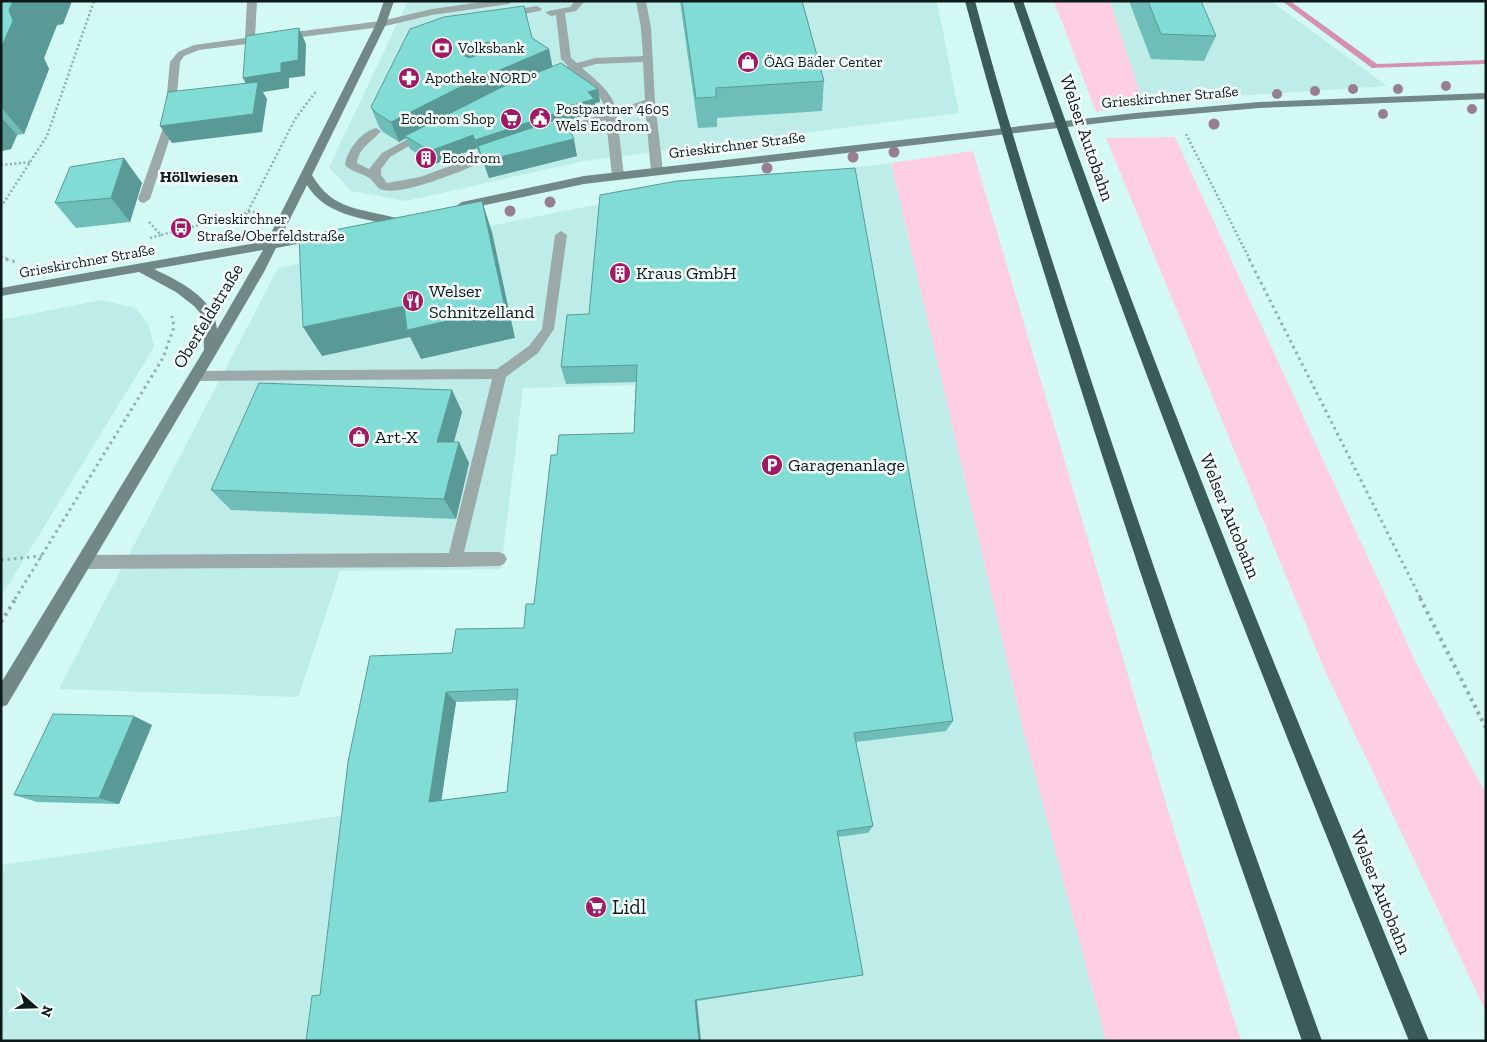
<svg xmlns="http://www.w3.org/2000/svg" width="1487" height="1042" font-family="'Zilla Slab',serif">
<rect width="100%" height="100%" fill="#d3f9f5"/>
<path fill="#beede9" d="M408 1H937L959 113 584 161 406 201 351 191 329 167Z
M1110 1H1271L1387 86 1143 102Z
M891 163 1023 729 1106 1041H1V865L622 775 639 385 523 388 501 569 340 571 298 697 59 689 278 268 644 195Z
M101 300 136 308 149 326 154 347 1 597V320Z"/>
<path fill="#fecfe2" d="M1054 1H1110L1143 102 1096 112Z
M1175 137 1420 671 1486 794V1012L1325 671 1106 138Z
M973 151 1173 827 1241 1041H1106L1023 729 891 163Z"/>
<g fill="none" stroke-linecap="round" stroke-linejoin="round">
<path fill="#d592ae" fill-rule="evenodd" d="M1282 1H1290L1377 64 1486 60V64L1372 68Z"/>
<path stroke="#90aeab" stroke-width="2.5" stroke-dasharray="2 2.5" stroke-linecap="butt" d="M1186 134 1250 260
M1 165 32 162
M1 207 47 136 94 1
M149 222 161 235 249 212H259
M242 223 295 119 317 90
M150 238 161 235
M1 257 10 260"/>
<path stroke="#90aeab" stroke-width="3" stroke-dasharray="2.5 4" stroke-linecap="butt" d="M6 259 16 262
M1249 259 1421 599
M1 560 42 556
M15 599 163 358 174 327 172 316"/>
<path stroke="#90aeab" stroke-width="4" stroke-dasharray="3 4.5" stroke-linecap="butt" d="M1420 598 1486 728
M1 622 16 598"/>
<path fill="#9baaa8" fill-rule="evenodd" d="M247 1H257L255 37 381 21 432 9 488 1H513L509 4 432 15 381 27 199 50 184 56 180 62 174 125 150 199 144 203 140 202 138 199 164 125 170 62 178 52 194 45 245 38Z
M575 1H585L576 11 565 13 571 58 577 63 595 58 643 56 641 28 636 1H646L651 28 655 102 663 171 661 174H653L651 171 645 107 617 116 624 176 622 179H614L612 176 606 120 551 137 546 134 547 132 606 113C604 95 586 82 573 71L550 78 545 75 568 66 561 59 556 15 551 16 546 13 548 11 570 7ZM643 62 645 100 616 110C614 94 594 78 582 68L596 64Z
M537 6 542 9 540 11 505 17 500 14 505 11Z
M376 128 381 131C372 142 359 147 357 163L369 169 382 153 421 132H429L430 134 390 157 381 169V175L387 183 420 177 497 149H505L506 151 505 153C479 163 409 196 383 190 377 189 374 181 369 178 362 173 351 172 345 165 347 150 361 132 376 128Z
M561 231 567 235 554 329 538 353 506 377 464 552H499L504 554 507 559 504 564 499 566 455 567 84 569 79 567 76 562 79 557 84 555 449 553 492 379 196 381 191 380 189 376 191 372 196 371 497 369 529 346 542 329 555 235Z"/>
<path fill="#718886" fill-rule="evenodd" d="M384 1H394L386 24 312 175C333 211 360 208 396 218L398 221 392 225C361 218 325 215 307 185L280 239 319 232 325 236 319 240 276 248 264 272 216 354 7 705 1 707V683L204 350 203 323 200 313 194 306 176 292 139 272 1 296V288L267 241 376 24ZM263 250 217 329C214 297 180 282 154 269Z
M1486 93V99L1259 108 1135 119 584 184 462 210 456 206 462 202 584 176 1135 113 1259 102Z"/>
<path fill="#3a5b59" fill-rule="evenodd" d="M965 1H975C1009 129 1050 255 1091 380 1164 602 1243 821 1322 1041H1302C1225 821 1148 602 1078 380 1038 255 999 129 965 1Z
M1013 1H1023C1145 353 1287 697 1429 1041H1409C1270 697 1132 353 1013 1Z"/>
</g>
<g fill="#987e93">
<circle cx="1446" cy="86" r="5"/>
<circle cx="1353" cy="89" r="5"/>
<circle cx="1398" cy="89" r="5"/>
<circle cx="1315" cy="91" r="5"/>
<circle cx="1277" cy="94" r="5"/>
<circle cx="1472" cy="109" r="5"/>
<circle cx="1383" cy="114" r="5"/>
<circle cx="1214" cy="124" r="5.5"/>
<circle cx="894" cy="152" r="5.5"/>
<circle cx="853" cy="157" r="5.5"/>
<circle cx="767" cy="168" r="5.5"/>
<circle cx="550" cy="202" r="5.5"/>
<circle cx="510" cy="211" r="5.5"/>
</g>
<path fill="#6fbdb8" fill-rule="evenodd" d="M1 1H72L63 24 57 25 44 58 49 69 24 134 17 135 11 149 1 151Z
M680 1H802L824 81 822 111 717 118V127L698 128Z
M1129 1H1201L1216 36 1204 61 1151 59Z
M444 17 532 38 552 67 598 89 600 102 595 103 596 112 566 121 577 156 489 178 480 153H479L477 148 435 164 410 149 406 138 399 142 383 132 379 127 371 107Z
M124 158 142 183 130 222 76 228 55 203Z
M600 195 953 721 946 731 856 742 873 826 868 833 838 837 863 975 858 976 697 1001 320 995 452 653 524 628 534 604 634 433 636 382 566 384 561 367 589 314ZM516 700 507 792 441 800 456 702Z
M452 390 462 412 454 442 469 463 456 519 231 510 211 490Z
M152 725 119 804 37 802 14 795Z"/>
<path fill="#5a9a96" d="M13 1H72L63 24 57 25 44 58 49 69 24 134 1 107V48L9 10Z
M299 28 306 44 305 76 289 78V88L263 92 267 99 262 132 172 143 160 126 251 94 243 78 281 63Z
M488 42 493 61 468 71 461 54 463 52Z
M549 49 553 69 405 136 406 138 399 142 391 122 462 86Z
M598 89 600 102 595 103 596 112 478 146 480 153H479L475 140 559 109 588 92Z
M1 117 17 135 11 149 1 151Z
M473 135 477 148 435 164 430 151Z
M574 139 577 156 489 178 483 161Z
M124 158 142 183 130 222 111 198Z
M482 201 492 232 515 338 421 359 410 337 322 356 303 327 404 306Z
M452 390 462 412 448 463 437 442Z
M459 442 469 463 456 519 444 499Z
M446 692 456 702 440 810 429 802Z
M134 716 152 725 119 804 99 798Z
M695 1000 697 1001 701 1041H699Z"/>
<path fill="#81dcd6" stroke="#5a9a96" fill-rule="evenodd" d="M1 1H13L9 10 13 21 1 48Z
M682 1H802L824 81 716 88V97L696 98Z
M1148 1H1201L1216 36 1161 34Z
M524 6 532 38 549 49 462 86 391 122 375 112 371 107 410 29 444 17ZM488 42 496 46 493 50 469 58 461 54 463 52Z
M299 28 298 60 281 63V72L243 78 246 36Z
M561 63 598 89 588 92 594 99 559 109 560 112 475 140 473 135 430 151 405 136 500 88Z
M258 82 253 114 160 126 168 92Z
M564 117 574 139 483 161 478 146Z
M124 158 111 198 55 203 70 167Z
M855 168 953 721 854 733 873 826 837 831 863 975 695 1000 699 1041H306L312 996 320 995 348 762 370 656 452 653 456 629 524 628 526 604H534L551 455H557L559 435 634 433 637 365 561 367 567 315 589 314 600 195 677 181ZM518 689 507 792 429 802 446 692Z
M482 201 505 308 407 330 404 306 303 327 299 237Z
M259 383 452 390 437 442H459L444 499 211 490Z
M53 714 134 716 99 798 14 795Z"/>
<defs>
<g id="bank-disc" transform="scale(1.125)"><circle r="9.5" fill="#a11966" stroke="#f7fffe"/><path d="M-6-4H6V4H-6ZM0-2.3a2.3 2.3 0 1 0 0 4.6a2.3 2.3 0 1 0 0-4.6Z" fill="#fff"/></g>
<g id="shop-disc" transform="scale(1.125)"><circle r="9.5" fill="#a11966" stroke="#f7fffe"/><path d="M-5-2.5h2.3a2.7 3.5 0 0 1 5.4 0H5L5.5 6h-11ZM-1.5-2.5h3a1.5 2.3 0 0 0-3 0Z" fill="#fff"/></g>
<g id="pharmacy-disc" transform="scale(1.125)"><circle r="9.5" fill="#a11966" stroke="#f7fffe"/><path d="M-2-6h4v4h4v4h-4v4h-4v-4h-4v-4h4Z" fill="#fff"/></g>
<g id="civic-disc" transform="scale(1.125)"><circle r="9.5" fill="#a11966" stroke="#f7fffe"/><path d="M-.6-6.5H3V-4.5H.6V-3L4-1V1h2V6H-6V1h2V-1L-.6-3ZM-1.2 2.5V6h2.4V2.5Z" fill="#fff"/></g>
<g id="supermarket-disc" transform="scale(1.125)"><circle r="9.5" fill="#a11966" stroke="#f7fffe"/><path d="M-6-5.5h2.5l.6 2H6L4.5 2H-2.5L-4.4-4H-6ZM-1.5 3.2a1.3 1.3 0 1 0 .1 0ZM3 3.2a1.3 1.3 0 1 0 .1 0Z" fill="#fff"/></g>
<g id="building-disc" transform="scale(1.125)"><circle r="9.5" fill="#a11966" stroke="#f7fffe"/><path d="M-4-6H4V6H1V3H-1V6H-4ZM-2.5-4.3h1.7v1.8h-1.7ZM.8-4.3h1.7v1.8H.8ZM-2.5-1h1.7V.8h-1.7ZM.8-1h1.7V.8H.8Z" fill="#fff"/></g>
<g id="bus-disc" transform="scale(1.125)"><circle r="9.5" fill="#a11966" stroke="#f7fffe"/><path d="M-5-6H5V4H4V6H2V4H-2V6H-4V4H-5ZM-3.5-4V0h7V-4ZM-3.5 1.2v1.5H-2V1.2ZM2 1.2v1.5H3.5V1.2Z" fill="#fff"/></g>
<g id="restaurant-disc" transform="scale(1.125)"><circle r="9.5" fill="#a11966" stroke="#f7fffe"/><path d="M-5-6h1v4h1v-4h1v4h1v-4h1v5L-1.5 .5V6h-2V.5L-5-1ZM5-6V6H3V1.5H1.5Q1.5-4 5-6Z" fill="#fff"/></g>
<g id="parking-disc" transform="scale(1.125)"><circle r="9.5" fill="#a11966" stroke="#f7fffe"/><path d="M-3.5-5.5H1a3.5 3.5 0 0 1 0 7H-1V5.5H-3.5ZM-1-3.4V-.6H.8a1.4 1.4 0 0 0 0-2.8Z" fill="#fff"/></g>
</defs>
<g fill-rule="evenodd">
<use href="#bank-disc" x="442" y="48"/>
<use href="#shop-disc" x="748" y="62"/>
<use href="#pharmacy-disc" x="409" y="78"/>
<use href="#civic-disc" x="540" y="118"/>
<use href="#supermarket-disc" x="511" y="119"/>
<use href="#building-disc" x="426" y="158"/>
<use href="#bus-disc" x="181" y="228"/>
<use href="#building-disc" x="620" y="273"/>
<use href="#restaurant-disc" x="413" y="301"/>
<use href="#shop-disc" x="359" y="437"/>
<use href="#parking-disc" x="772" y="465"/>
<use href="#supermarket-disc" x="596" y="907"/>
</g>
<g text-anchor="middle" stroke-width="5" stroke-linejoin="round" paint-order="stroke">
<g font-size="15" fill="#0c1a19" stroke="#f7fffe" text-anchor="start">
<text x="458" y="53">Volksbank</text>
<text x="764" y="67">ÖAG Bäder Center</text>
<text x="425" y="83">Apotheke NORD°</text>
<text x="556" y="114">Postpartner 4605<tspan x="556" dy="17">Wels Ecodrom</tspan></text>
<text x="495" y="124" text-anchor="end">Ecodrom Shop</text>
<text x="442" y="163">Ecodrom</text>
<text x="197" y="224">Grieskirchner<tspan x="197" dy="17">Straße/Oberfeldstraße</tspan></text>
</g>
<g font-size="15" fill="#0c1a19" stroke="#f7fffe">
<text transform="translate(1170 97) rotate(-5)" y="5">Grieskirchner Straße</text>
<text transform="translate(737 145) rotate(-7)" y="5">Grieskirchner Straße</text>
<text transform="translate(87 261) rotate(-10)" y="5">Grieskirchner Straße</text>
</g>
<g font-size="16" font-weight="bold" fill="#0c1a19" stroke="#f7fffe">
<text x="199" y="182">Höllwiesen</text>
</g>
<g font-size="18" fill="#0c1a19" stroke="#f7fffe">
<text transform="translate(1087 138) rotate(71)" y="6">Welser Autobahn</text>
<text transform="translate(208 316) rotate(-59)" y="6">Oberfeldstraße</text>
<text transform="translate(1230 516) rotate(68)" y="6">Welser Autobahn</text>
<text transform="translate(1381 892) rotate(68)" y="6">Welser Autobahn</text>
</g>
<g font-size="18" fill="#0c1a19" stroke="#f7fffe" text-anchor="start">
<text x="636" y="279">Kraus GmbH</text>
<text x="429" y="297">Welser<tspan x="429" dy="21">Schnitzelland</tspan></text>
<text x="375" y="443">Art-X</text>
<text x="788" y="471">Garagenanlage</text>
</g>
<g font-size="21" fill="#0c1a19" stroke="#f7fffe" text-anchor="start">
<text x="612" y="914">Lidl</text>
</g>
</g>
<rect width="1487" height="1042" fill="none" stroke="#0c1a19" stroke-width="5"/>
<g transform="translate(35 1007) rotate(110)" stroke="#f7fffe" stroke-width="4" paint-order="stroke">
<path d="M0-4L9 19L0 12L-9 19Z" fill="#0c1a19"/>
<text y="-8" font-size="14" font-weight="bold" text-anchor="middle" fill="#0c1a19">N</text>
</g>
</svg>
